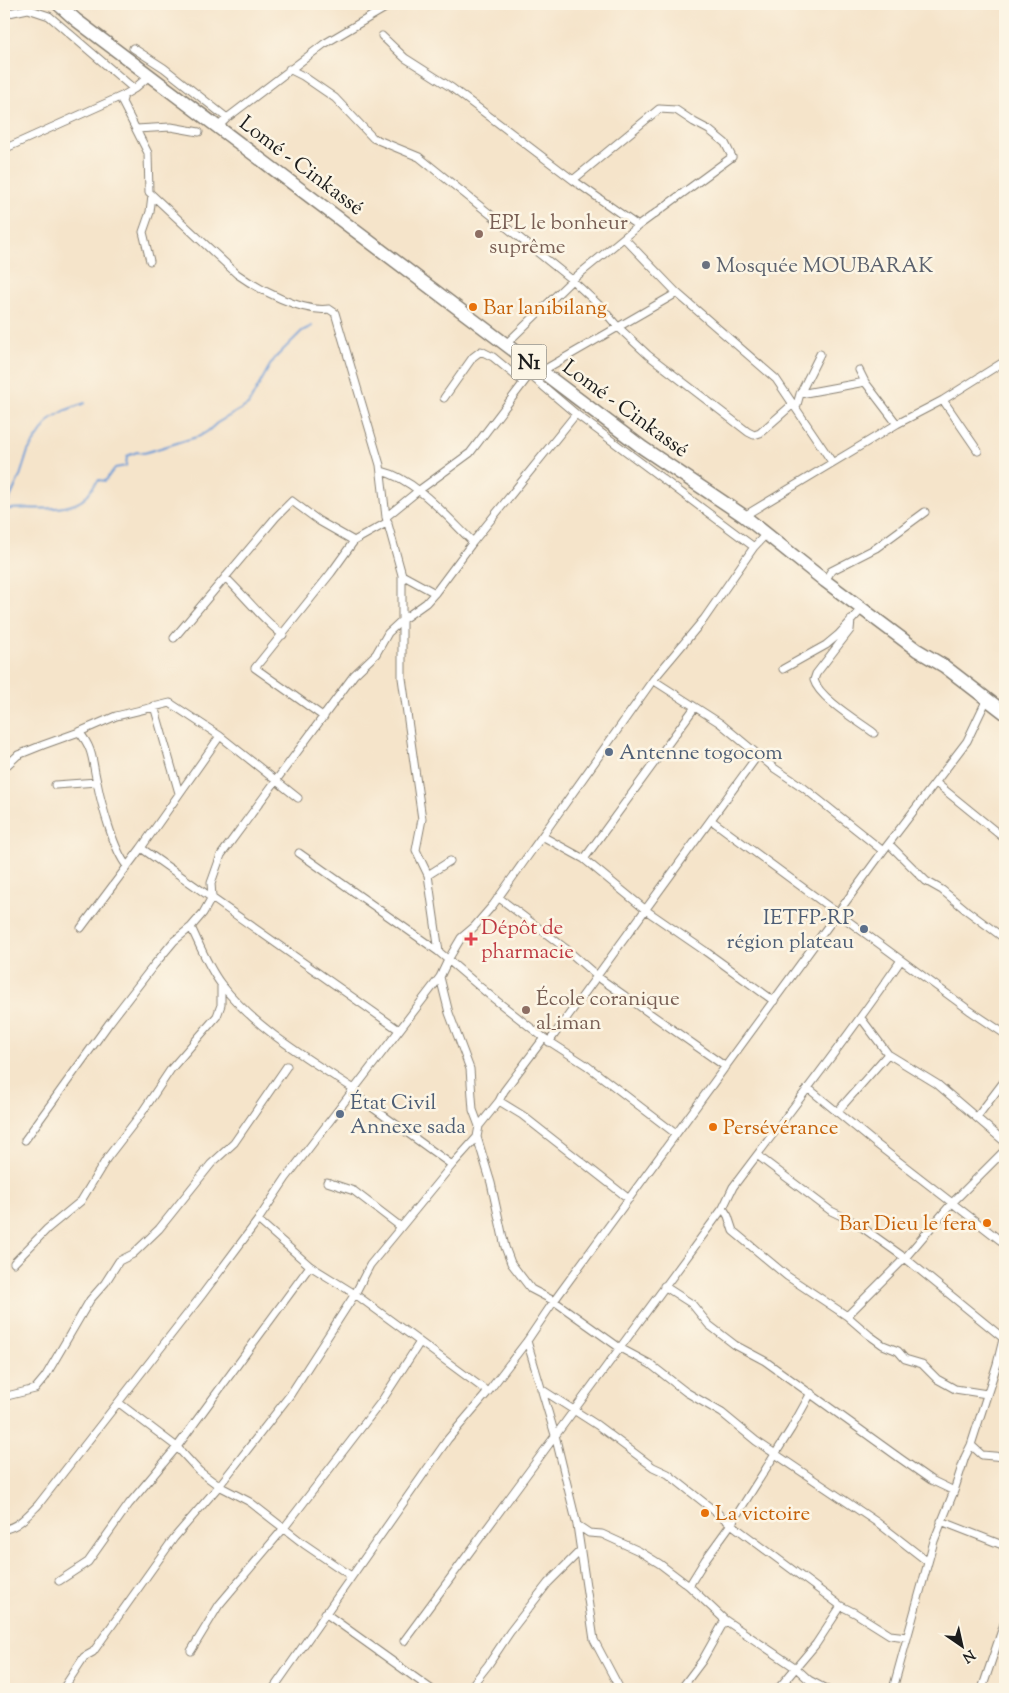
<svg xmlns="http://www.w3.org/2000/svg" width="1009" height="1693" font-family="'Sorts Mill Goudy',serif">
<rect width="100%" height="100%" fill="#fcf5e5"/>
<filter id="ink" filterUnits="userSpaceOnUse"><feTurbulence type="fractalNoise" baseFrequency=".02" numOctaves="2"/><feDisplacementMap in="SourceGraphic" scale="10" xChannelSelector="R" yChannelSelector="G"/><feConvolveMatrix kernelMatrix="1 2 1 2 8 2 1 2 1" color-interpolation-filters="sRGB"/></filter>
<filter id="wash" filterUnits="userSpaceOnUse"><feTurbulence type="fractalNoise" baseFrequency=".0096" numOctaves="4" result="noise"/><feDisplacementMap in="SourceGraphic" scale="20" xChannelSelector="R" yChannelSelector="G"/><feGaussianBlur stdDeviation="1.12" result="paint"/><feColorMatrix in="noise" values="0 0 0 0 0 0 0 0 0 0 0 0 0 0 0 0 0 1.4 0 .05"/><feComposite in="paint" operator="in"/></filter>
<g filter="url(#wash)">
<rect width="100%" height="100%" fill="#f5e4ca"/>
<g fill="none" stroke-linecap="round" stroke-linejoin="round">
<path stroke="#6e9cd6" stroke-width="2" d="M5 509 20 476 28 451 50 419 66 410 85 403
M4 510C27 505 59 514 81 501 89 496 92 486 99 480L105 481 115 468 126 466 127 456 137 452 144 453 200 436 208 431 217 423 248 405 269 367 275 358 302 331 312 326"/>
</g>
</g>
<g filter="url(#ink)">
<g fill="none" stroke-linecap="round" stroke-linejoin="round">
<g stroke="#888073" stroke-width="9">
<path id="street" d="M4 14 28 9 49 16 134 89
M382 36 405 58 452 88 573 180 638 226
M133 48 164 68 227 118
M289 69 303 76 335 98 373 138 419 157 572 280 600 306 617 326 648 355 748 432 754 435 760 433 793 404
M124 95 122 102 148 153 149 192 237 274C258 289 302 313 329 309L335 313 380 465 386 517 402 575V678L422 819 416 850 428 875 439 952
M218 127 227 118 324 44 392 4
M136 129 171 127 199 132
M4 149 124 95 134 89 149 76
M624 238 677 293 776 379 832 462
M150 261 143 232 150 212 152 195
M506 344 572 280 638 226 732 157 725 143 709 130 694 122 676 110 659 109 573 180
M859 370 865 382 897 424
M542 371 677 293
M530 375 576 414 754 547
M800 394 865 382
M444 398 473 357 481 351 493 357 523 382
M943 400 978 451
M796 408 800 394 820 354
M381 471C416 479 447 517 473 542
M744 516 897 424 943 400 1005 361
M386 517 418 491 470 453 531 373
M767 533 754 547 704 619 653 680 493 905 474 927 461 938 448 960 440 977 449 1013 470 1069 473 1110 479 1126 477 1137 491 1183 505 1247 511 1263 531 1289 554 1301 620 1348 650 1364 686 1392 722 1413 756 1441 878 1523 928 1562
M402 575 435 593
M225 577C245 596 262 619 283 635
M825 581 831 571 876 548 925 512
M851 620 850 630 816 674 814 680C819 698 858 721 874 733
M174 638 276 517 292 501 319 521 354 541
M783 669 826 645 838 635 862 609
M653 680 720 723 774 768 804 788 883 851
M154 706 179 793
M324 717 255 668 331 573 354 541 388 522
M79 732C94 749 92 762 97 782 101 803 114 851 127 866
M4 768 18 755 43 745 79 732 116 716 170 703 220 736 298 798
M936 783 1005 839
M55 785 97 782
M711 820 969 1010 1005 1034
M542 836 584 859 647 911 705 951 774 1001
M889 844 926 881 942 890 966 910 1005 939
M141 848 399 1030
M299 853 439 952 493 998 544 1038 586 1065 676 1134
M584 859 695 707
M428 875 450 861
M498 897 565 948 598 977 726 1067
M191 927C200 946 208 967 221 984 257 1030 307 1058 354 1089
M81 928 141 848 220 736
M901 960C848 1038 789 1112 733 1187L723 1208 728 1216 733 1231 787 1276 847 1316 869 1335 883 1345 898 1351 905 1359 922 1364 937 1379 955 1389 987 1394
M861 1018 888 1054 937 1084 1005 1142
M549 1042 758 755
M808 1088 875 1143 1005 1244
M351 1092 452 1165
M499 1101 504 1091 544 1038
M837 1112 888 1054
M977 1117 1005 1080
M479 1126 499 1101 522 1115 629 1199
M25 1140 110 1022 154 965 174 941 191 927 203 913 212 897 211 883 221 855 354 675 376 654 388 633 402 620 426 603 435 593 473 542 576 414
M757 1155 831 1211 856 1223 905 1258 1003 1338
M327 1182 354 1191 401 1227
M258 1220 310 1266 355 1294 488 1392
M14 1263 47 1229 81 1201 107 1158 141 1114 171 1069 217 1016 221 1005V984
M664 1286 692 1304 709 1325 735 1345 765 1361 901 1459 931 1480 954 1491
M847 1316 905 1258 952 1203 1005 1150
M527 1341 555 1435 577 1525 594 1640 620 1689
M541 1389 597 1425 653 1467 668 1474 731 1524 705 1560 689 1586
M4 1393 7 1396 35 1389 45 1377 90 1300 105 1283 119 1261 133 1254 159 1229 211 1164 234 1143 287 1066
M811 1393 791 1429 731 1524 841 1606 855 1613 890 1635 907 1637
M119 1403 177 1447 199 1471 219 1486 250 1502 304 1544 351 1576
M971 1445 982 1455 1005 1457
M941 1521 1005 1546
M577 1525 589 1533 602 1534 639 1551 660 1564 689 1586 725 1620 796 1668 809 1680 826 1689
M4 1529C17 1528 29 1514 38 1505L202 1295 258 1220 286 1178 440 977
M59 1581 88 1562 129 1504 177 1447 310 1266
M325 1613 431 1689
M404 1641 723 1208
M191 1651 219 1605 284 1528 381 1402 420 1342
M63 1689 84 1657 93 1652 174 1538 219 1486 290 1395 355 1294 370 1265 452 1165 477 1137
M273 1689 448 1439 488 1392 527 1341 554 1301 883 851 967 741 987 699
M469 1689 488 1665 510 1632 548 1583 580 1551
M681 1689 702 1661 725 1620
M778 1689 816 1644 841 1606
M893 1689 934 1541 954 1491 965 1457 971 1445 997 1364 1005 1331
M982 1689 1005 1621"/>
</g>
<g stroke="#888073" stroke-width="15">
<path id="highway" d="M58 4 76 20 643 448 744 516 825 581 917 650 944 666 1005 713"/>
</g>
<use href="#street" stroke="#fff" stroke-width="7"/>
<use href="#highway" stroke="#fff" stroke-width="12"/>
</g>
</g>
<g fill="#8d6e63" stroke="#fcf5e5" stroke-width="2">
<circle cx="479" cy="234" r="5"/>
<circle cx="526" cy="1010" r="5"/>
</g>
<circle fill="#6b7280" stroke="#fcf5e5" stroke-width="2" cx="706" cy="265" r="5"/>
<g fill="#e8710a" stroke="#fcf5e5" stroke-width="2">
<circle cx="473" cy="307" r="5"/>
<circle cx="713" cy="1127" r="5"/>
<circle cx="987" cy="1223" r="5"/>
<circle cx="705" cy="1513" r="5"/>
</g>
<g fill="#5c6f8a" stroke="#fcf5e5" stroke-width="2">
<circle cx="609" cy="752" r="5"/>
<circle cx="864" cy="929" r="5"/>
<circle cx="340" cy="1114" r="5"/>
</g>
<path fill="#e0444e" stroke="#fcf5e5" stroke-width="2" d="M468.5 931.5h5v5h5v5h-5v5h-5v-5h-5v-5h5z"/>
<g text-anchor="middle" stroke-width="5" stroke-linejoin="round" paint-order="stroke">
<rect fill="#fcf5e5" stroke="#5f5d58" stroke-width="1" x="511.5" y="344.5" width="35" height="35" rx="4"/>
<g font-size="20" font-weight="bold" fill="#1c1c1c">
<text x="529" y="369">N1</text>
</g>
<g font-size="21" fill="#1c1c1c" stroke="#fcf5e5">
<text transform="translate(302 165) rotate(37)" y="7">Lomé - Cinkassé</text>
<text transform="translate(626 408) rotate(36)" y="7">Lomé - Cinkassé</text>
</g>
<g font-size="21" fill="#785e54" stroke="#fcf5e5" text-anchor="start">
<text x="489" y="229">EPL le bonheur<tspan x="489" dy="24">suprême</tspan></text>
<text x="536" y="1005">École coranique<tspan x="536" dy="24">al_iman</tspan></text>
</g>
<g font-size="21" fill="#5b616d" stroke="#fcf5e5" text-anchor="start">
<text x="716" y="272">Mosquée MOUBARAK</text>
</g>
<g font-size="21" fill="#c56008" stroke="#fcf5e5" text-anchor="start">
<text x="483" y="314">Bar lanibilang</text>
<text x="723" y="1134">Persévérance</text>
<text x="977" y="1230" text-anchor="end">Bar Dieu le fera</text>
<text x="715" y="1520">La victoire</text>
</g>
<g font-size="21" fill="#4e5e75" stroke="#fcf5e5" text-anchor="start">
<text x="619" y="759">Antenne togocom</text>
<text x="854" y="924" text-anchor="end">IETFP-RP<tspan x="854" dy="24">région plateau</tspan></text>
<text x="350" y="1109">État Civil<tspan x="350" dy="24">Annexe sada</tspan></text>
</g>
<g font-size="21" fill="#be3a42" stroke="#fcf5e5" text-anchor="start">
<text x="481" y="934">Dépôt de<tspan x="481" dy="24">pharmacie</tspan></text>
</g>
</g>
<rect width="1009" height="1693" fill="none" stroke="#fcf5e5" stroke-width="20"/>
<g transform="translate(962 1646) rotate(146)" stroke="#fcf5e5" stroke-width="4" paint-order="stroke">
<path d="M0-4L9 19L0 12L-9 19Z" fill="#1c1c1c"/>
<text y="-8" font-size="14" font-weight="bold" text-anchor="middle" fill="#1c1c1c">N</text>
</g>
</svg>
